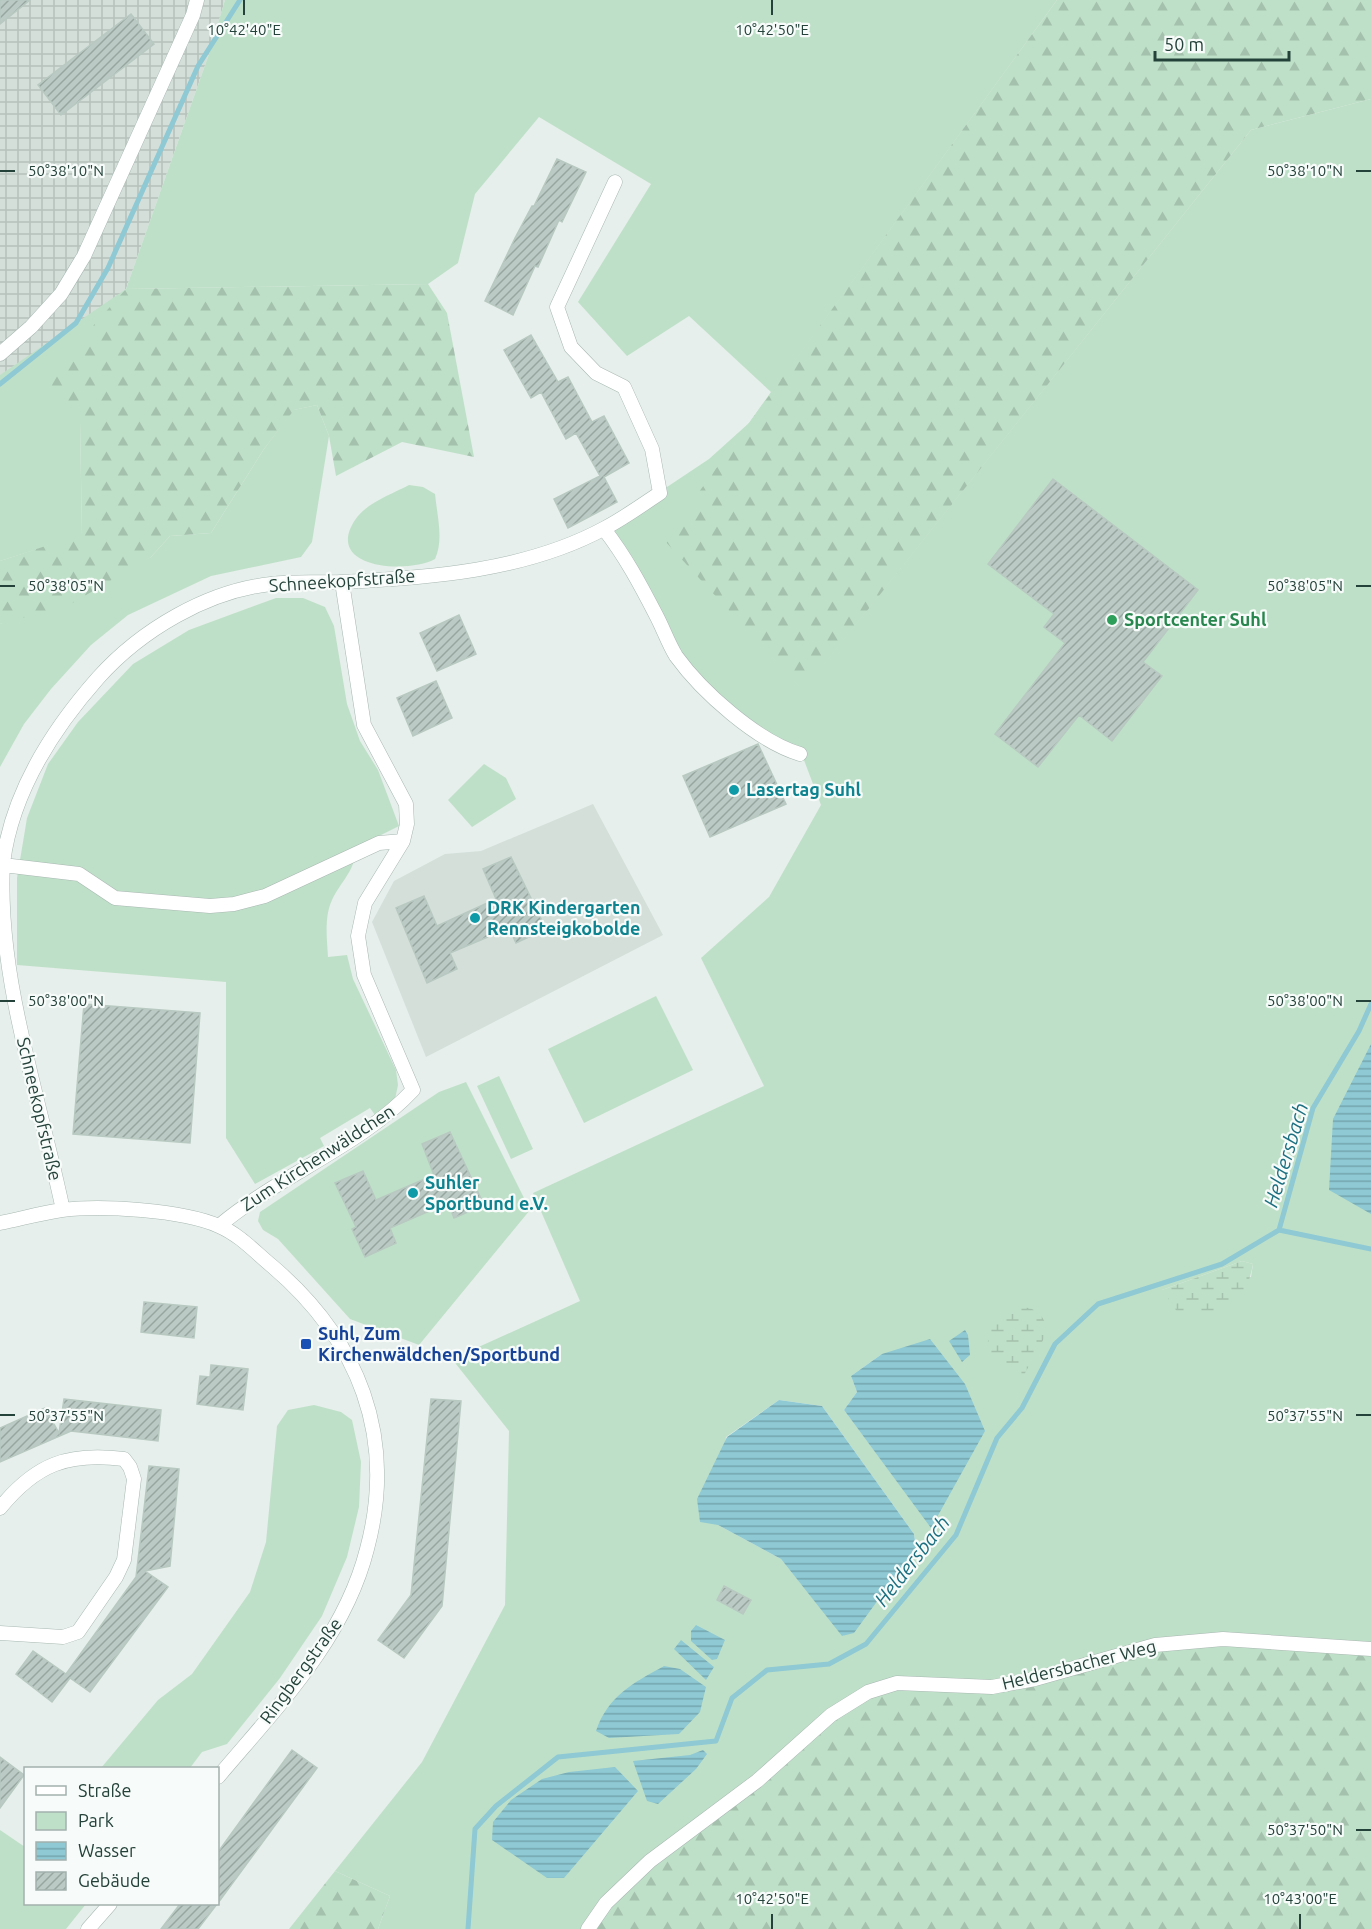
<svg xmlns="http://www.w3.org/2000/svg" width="1371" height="1929" font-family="Ubuntu,sans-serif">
<defs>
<pattern id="industrial-grid" width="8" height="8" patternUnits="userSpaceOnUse" patternTransform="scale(1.5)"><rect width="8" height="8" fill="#d4dfda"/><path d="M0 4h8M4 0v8" fill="none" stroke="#b6c1bc"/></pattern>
<pattern id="forest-firs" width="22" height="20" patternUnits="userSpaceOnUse" patternTransform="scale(1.5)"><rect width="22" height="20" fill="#bfe0c8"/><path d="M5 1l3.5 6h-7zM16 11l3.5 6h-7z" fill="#a4c1ad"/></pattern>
<pattern id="wetland-marsh" width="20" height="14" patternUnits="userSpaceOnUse" patternTransform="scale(1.5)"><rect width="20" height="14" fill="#bfe0c8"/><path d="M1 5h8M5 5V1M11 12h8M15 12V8" fill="none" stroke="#a4c1ad"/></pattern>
<pattern id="water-rules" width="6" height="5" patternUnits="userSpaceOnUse" patternTransform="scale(1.5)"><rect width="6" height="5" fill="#8ec9d4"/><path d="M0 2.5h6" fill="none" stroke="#74a5ad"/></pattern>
<pattern id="building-hatch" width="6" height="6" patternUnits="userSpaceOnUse" patternTransform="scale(1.5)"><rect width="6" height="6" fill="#bbcac4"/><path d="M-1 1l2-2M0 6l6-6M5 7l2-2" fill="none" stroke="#98a6a0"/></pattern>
</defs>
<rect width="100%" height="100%" fill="#e6efeb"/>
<path fill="#d4dfda" d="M593 804 663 935 426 1057 372 922 394 881 445 854 481 851Z"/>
<path fill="url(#industrial-grid)" d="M0 0H225L209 54 126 289 0 398Z"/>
<path fill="#bfe0c8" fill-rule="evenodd" d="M225 0H1057L665 540 803 690 1251 130 1371 99V1649L588 1929H378L390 1896 335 1871 422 1762 505 1605 509 1431 452 1359 580 1301 533 1193 764 1086 701 958 769 897 821 805 799 747 785 750 697 682 604 529 709 459 749 423 771 392 689 316 627 356 578 302 651 184 539 117 475 194 458 263 428 284 126 289 80 422 82 535 0 561V375L126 289 209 54ZM1242 1261 1253 1264 1251 1277 1162 1290ZM882 1354 931 1527 844 1410 857 1392 851 1376ZM779 1400 822 1406 914 1534 916 1547 843 1636 781 1559 718 1525 726 1437Z
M317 405 329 436 312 542 301 557 211 576 128 615 91 645 51 689 24 724 0 767V624L151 557 170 536 211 533 264 449 293 410Z
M409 485 423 487 435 494C437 515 444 540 435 559 408 574 323 569 355 520 366 503 392 494 409 485Z
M276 598H303L325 607 334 626 347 704 360 741 378 770 399 826 355 848C357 869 341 881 332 900 324 917 327 939 328 957L347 955 353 979 396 1070 398 1085 394 1104 375 1115 370 1108 320 1138 324 1146 255 1184 226 1138V982L17 965V878L27 818 48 764 78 722 133 664 189 630Z
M484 764 506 778 516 799 472 827 448 800Z
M656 996 693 1070 584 1123 548 1049Z
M499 1076 533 1149 511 1159 477 1086Z
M466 1082 530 1210 419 1345 350 1319 278 1239 263 1230 258 1221 260 1212 439 1092Z
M314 1405 341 1412 352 1420 361 1462 359 1507 347 1557 322 1616 280 1678 227 1744 202 1752 190 1768H101L158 1700 192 1674 250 1592 266 1542 277 1426 288 1410Z
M0 1830 25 1847 26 1904H86L66 1929H0Z"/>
<path fill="url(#forest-firs)" d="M1057 0H1371V99L1251 130 803 691 664 540Z
M428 284 447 313 474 457 402 442 336 476 329 436 317 405 294 410 264 449 211 533 170 536 151 557 69 605 0 624V561L82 534 80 422 41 384 126 289Z
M1223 1639 1371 1649V1929H588L606 1903 831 1715 897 1683 992 1687 1105 1657Z
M335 1871 390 1896 378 1929H289Z"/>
<path fill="url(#wetland-marsh)" d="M1242 1261 1253 1264C1244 1312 1222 1316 1178 1313L1162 1290Z
M1012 1306C1035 1308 1041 1309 1048 1331L1024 1375H1008L987 1350 990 1322Z"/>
<path fill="url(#water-rules)" d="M1371 1044V1214L1329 1190 1333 1119Z
M965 1330 968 1335 970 1355 962 1362 949 1341Z
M930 1339 965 1384 985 1431 931 1528 844 1410 857 1392 851 1376 882 1354Z
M779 1400 822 1406 914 1534 916 1548 854 1633 842 1636 781 1559 718 1525 700 1522 697 1499 727 1437Z
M696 1625 725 1640 717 1659 712 1660 691 1641V1631Z
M681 1640 714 1667 706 1680 674 1649Z
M664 1666 680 1669 706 1687 700 1712 679 1734 609 1738 596 1731C608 1696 633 1683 664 1666Z
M703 1750 707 1754 696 1769 658 1804 647 1801 633 1761 690 1755Z
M615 1767 638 1791 564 1878H547L492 1840 493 1822 511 1800 542 1779 569 1772Z"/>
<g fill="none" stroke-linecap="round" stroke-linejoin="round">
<path stroke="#8ec9d4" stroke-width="5" d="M0 384 76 323 108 268 198 66 240 0
M1279 1230 1371 1249
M468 1929 475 1829 496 1806 558 1757 716 1741 732 1698 767 1670 829 1664 866 1644 956 1535 997 1438 1022 1408 1055 1344 1098 1304 1222 1264 1279 1230 1313 1108 1359 1031 1371 1004"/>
</g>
<path fill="url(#building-hatch)" stroke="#b8c9c2" stroke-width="1.5" d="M0 0H30L0 24Z
M131 14 154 44 61 115 38 85Z
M557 159 586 172 562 222 559 220 538 267 535 266 513 315 485 301 515 238 532 206H534Z
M531 335 558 382 568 377 592 422 604 416 629 463 604 477 617 502 568 528 554 499 600 476 576 433 566 439 541 392 531 398 504 350Z
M1053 479 1198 590 1143 662 1162 676 1112 741 1079 715 1038 767 995 734 1065 643 1044 627 1054 614 988 564Z
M459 615 476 654 437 671 420 633Z
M436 681 452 718 413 736 397 698Z
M758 744 786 804 710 837 683 776Z
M511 857 546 929 516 943 509 928 450 953 457 969 427 983 396 908 424 896 437 926 496 899 483 869Z
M84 1004 200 1013 190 1143 73 1134Z
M450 1132 484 1205 454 1218 448 1203 390 1228 396 1243 365 1257 352 1229 356 1227 335 1183 363 1171 376 1200 434 1175 422 1144Z
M144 1302 197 1307 194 1338 141 1332Z
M211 1365 248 1369 243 1410 197 1404 200 1376 210 1377Z
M64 1399 161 1410 158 1441 71 1431 0 1462V1428L45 1408 59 1433Z
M431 1399 461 1401 442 1606 404 1658 378 1640 411 1595Z
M149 1466 179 1469 170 1566 145 1571 168 1587 90 1692 70 1678 52 1702 16 1674 33 1651 66 1674 136 1577Z
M724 1586 751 1600 743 1614 717 1600Z
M292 1750 317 1768 218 1903V1852Z
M0 1757 24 1775 0 1808Z
M180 1904H217L198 1929H161Z"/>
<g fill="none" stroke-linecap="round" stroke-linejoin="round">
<g stroke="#a8b8b2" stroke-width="15">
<path id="minor" d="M0 354 31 327 61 294 84 256 193 15 197 0
M604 529C625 556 640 584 656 615 663 628 668 643 676 656 702 692 757 741 800 754
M3 865 79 874 115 898 210 906 234 904 265 896 379 843 403 841
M63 1210C50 1149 33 1088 20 1027 8 973 0 919 3 863 12 792 52 730 98 678 141 630 207 591 271 584 294 581 318 583 341 582 429 578 526 571 605 528 624 518 642 505 660 493L652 449 624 387 596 373 571 347 557 307 615 182
M0 1223C20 1219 41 1213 62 1210 102 1205 182 1210 219 1226 240 1235 255 1252 272 1266 359 1340 397 1437 367 1549 344 1640 276 1708 218 1777
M219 1226C278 1176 362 1145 413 1090L364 975 358 936 365 903 403 841 407 824 406 804 364 725 342 582
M0 1508C36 1464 68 1452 124 1459L130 1467 134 1479 124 1560 116 1577 78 1632 63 1637 0 1633
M88 1929 110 1904
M588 1929 606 1903 650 1861 757 1781 831 1715 868 1692 897 1683 992 1687 1035 1679 1155 1645 1223 1639 1371 1649"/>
</g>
<use href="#minor" stroke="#fff" stroke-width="14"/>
</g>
<path fill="none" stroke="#24423a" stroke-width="2" d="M244 0V15M772 0V15M0 171H15M1356 171H1371M0 586H15M1356 586H1371M0 1001H15M1356 1001H1371M0 1415H15M1356 1415H1371M1356 1830H1371M772 1914V1929M1300 1914V1929"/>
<circle fill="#2e9e5b" stroke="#f7fbf9" stroke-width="2" cx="1112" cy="620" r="6"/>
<g fill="#0f9aa8" stroke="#f7fbf9" stroke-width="2">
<circle cx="734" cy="790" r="6"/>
<circle cx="475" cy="918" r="6"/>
<circle cx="413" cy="1193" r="6"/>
</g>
<rect fill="#1a4fb4" stroke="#f7fbf9" stroke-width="2" x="300" y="1338" width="12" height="12" rx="3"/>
<g text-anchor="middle" stroke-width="4.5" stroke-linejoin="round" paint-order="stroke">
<g font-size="18" fill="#24423a" stroke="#f7fbf9">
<text transform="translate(342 581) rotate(-4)" y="6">Schneekopfstraße</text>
<text transform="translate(39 1109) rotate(77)" y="6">Schneekopfstraße</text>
<text transform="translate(318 1158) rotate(-33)" y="6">Zum Kirchenwäldchen</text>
<text transform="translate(1079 1665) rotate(-14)" y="6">Heldersbacher Weg</text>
<text transform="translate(301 1671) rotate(-54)" y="6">Ringbergstraße</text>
</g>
<g font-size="18" font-weight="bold" fill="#27864d" stroke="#f7fbf9" text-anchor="start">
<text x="1124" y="626">Sportcenter Suhl</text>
</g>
<g font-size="18" font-weight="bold" fill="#0d838f" stroke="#f7fbf9" text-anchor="start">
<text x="746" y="796">Lasertag Suhl</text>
<text x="487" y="914">DRK Kindergarten<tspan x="487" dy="21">Rennsteigkobolde</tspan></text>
<text x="425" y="1189">Suhler<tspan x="425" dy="21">Sportbund e.V.</tspan></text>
</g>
<g font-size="18" font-weight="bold" fill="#164399" stroke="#f7fbf9" text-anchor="start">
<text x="318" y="1340">Suhl, Zum<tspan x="318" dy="21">Kirchenwäldchen/Sportbund</tspan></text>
</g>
<g font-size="20" font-style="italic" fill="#1c6f80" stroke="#f7fbf9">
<text transform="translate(1286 1155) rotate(-73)" y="7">Heldersbach</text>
<text transform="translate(912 1561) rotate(-52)" y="7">Heldersbach</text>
</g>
</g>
<g font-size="15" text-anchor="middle" fill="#24423a" stroke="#f7fbf9" stroke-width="4.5" stroke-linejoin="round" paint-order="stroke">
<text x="244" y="35">10°42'40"E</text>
<text x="772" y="35">10°42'50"E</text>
<text x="66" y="176">50°38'10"N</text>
<text x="1305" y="176">50°38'10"N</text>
<text x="66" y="591">50°38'05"N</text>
<text x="1305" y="591">50°38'05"N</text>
<text x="66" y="1006">50°38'00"N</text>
<text x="1305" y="1006">50°38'00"N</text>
<text x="66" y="1421">50°37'55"N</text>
<text x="1305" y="1421">50°37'55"N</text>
<text x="1305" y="1835">50°37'50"N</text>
<text x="772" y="1904">10°42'50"E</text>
<text x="1300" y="1904">10°43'00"E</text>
</g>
<rect x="24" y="1767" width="195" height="138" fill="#f7fbf9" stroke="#a3b1ad" stroke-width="1.5"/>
<rect x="36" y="1786" width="30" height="9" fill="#ffffff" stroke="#a3b1ad" stroke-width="1.5"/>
<text x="78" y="1797" font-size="18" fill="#24423a">Straße</text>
<rect x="36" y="1812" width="30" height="18" fill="#bfe0c8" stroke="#a3b1ad" stroke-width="1.5"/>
<text x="78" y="1827" font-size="18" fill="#24423a">Park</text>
<rect x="36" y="1842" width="30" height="18" fill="url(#water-rules)" stroke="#a3b1ad" stroke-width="1.5"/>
<text x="78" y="1857" font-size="18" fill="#24423a">Wasser</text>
<rect x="36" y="1872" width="30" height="18" fill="url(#building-hatch)" stroke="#a3b1ad" stroke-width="1.5"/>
<text x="78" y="1887" font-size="18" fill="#24423a">Gebäude</text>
<path d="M1155 51v9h134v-9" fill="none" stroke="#24423a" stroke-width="3"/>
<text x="1164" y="51" font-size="18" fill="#24423a" stroke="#f7fbf9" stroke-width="4.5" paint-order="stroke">50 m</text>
</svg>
